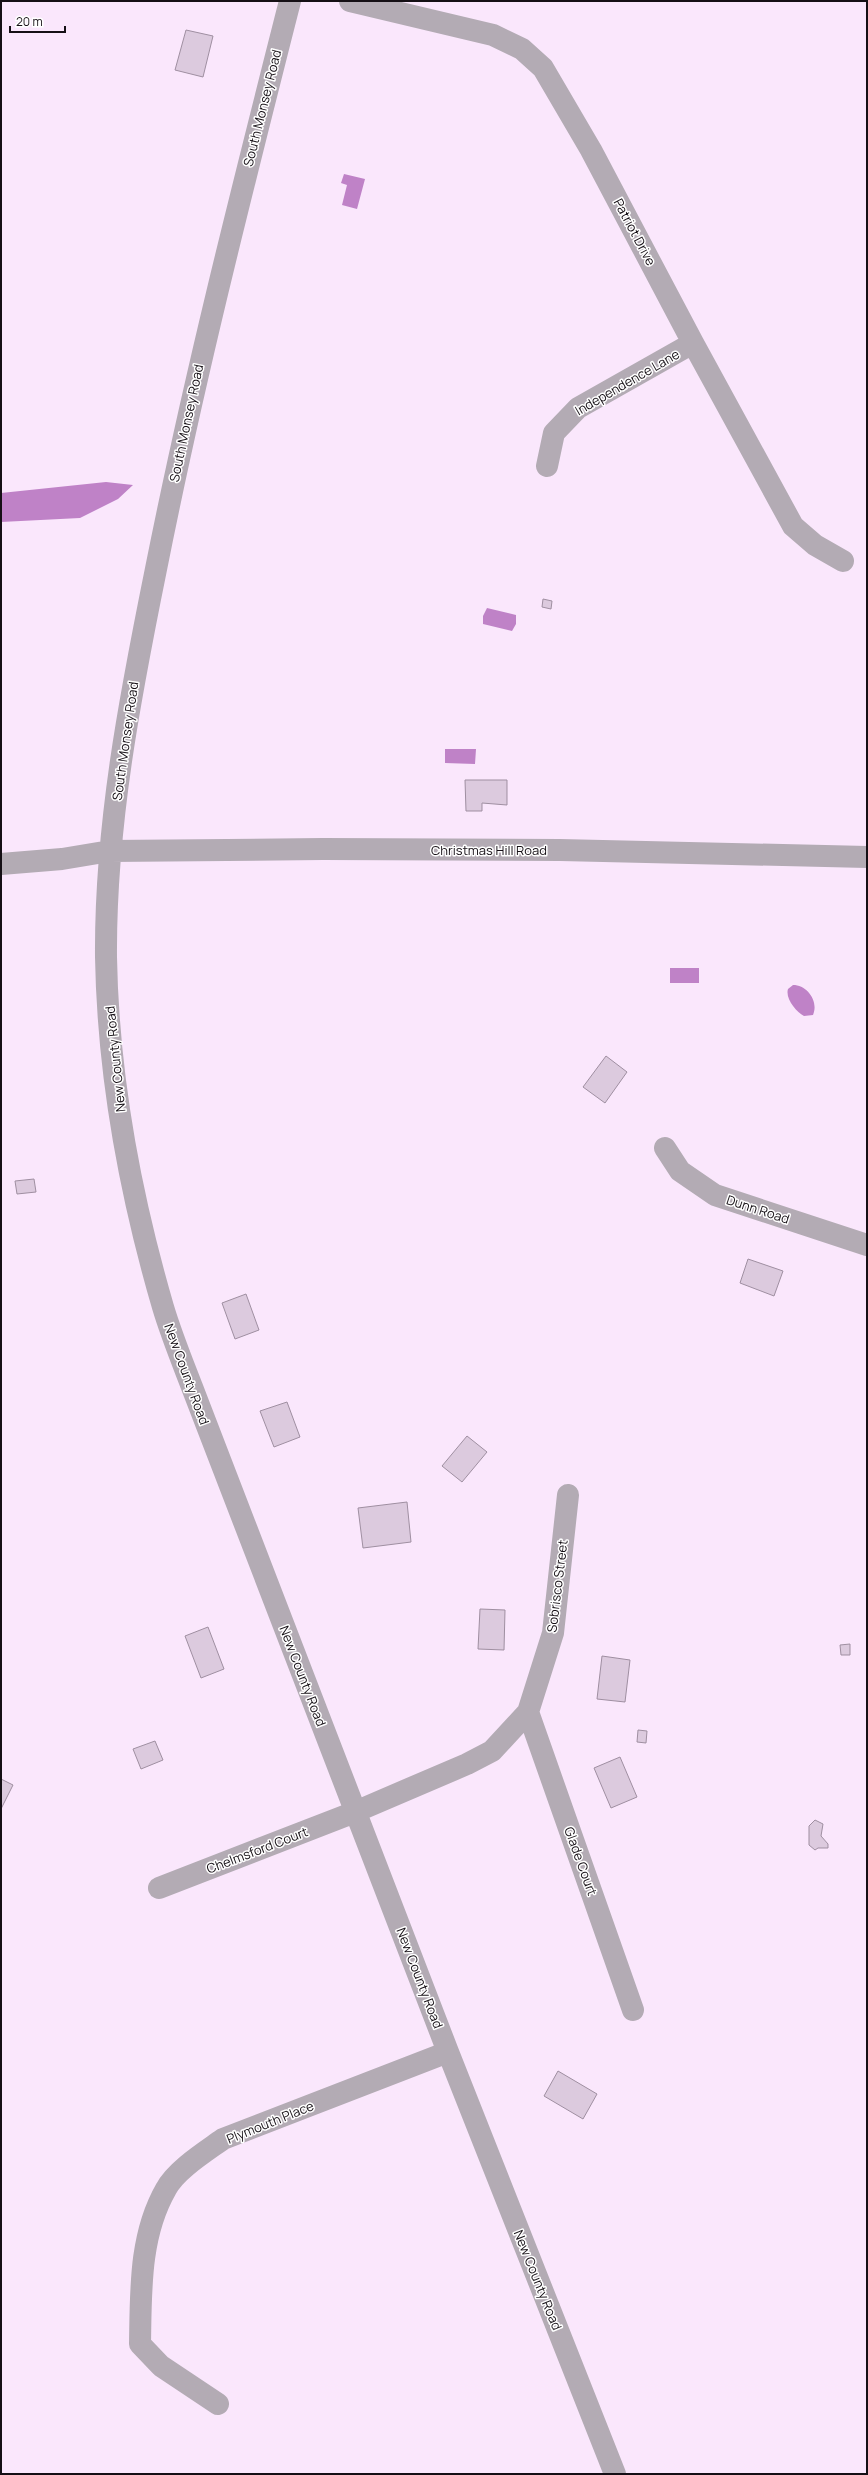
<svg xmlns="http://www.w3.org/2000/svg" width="868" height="2475" font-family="Manrope,sans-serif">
<rect width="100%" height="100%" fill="#fae7fc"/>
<path fill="#bf82c7" d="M344 174 365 179 357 209 342 205 347 185 341 183Z
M106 482 133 485 118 499 80 518 1 522V493Z
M487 608 516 615V624L512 631 483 624V616Z
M445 749H476L475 764 445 763Z
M670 968H699V983H670Z
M793 985C807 985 819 1001 813 1015L804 1016C796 1012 785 998 788 989Z"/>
<path fill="#dccade" stroke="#9f8fa1" d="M186 30 213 36 203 77 175 70Z
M543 599 552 601 551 609 542 607Z
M465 780H507V805L482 803V811H466Z
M606 1056 627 1072 605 1103 583 1087Z
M34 1179 36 1192 17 1194 15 1181Z
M748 1259 783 1271 774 1296 740 1283Z
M246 1294 259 1330 235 1339 222 1303Z
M287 1402 300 1437 274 1447 260 1411Z
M467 1436 487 1452 462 1482 442 1466Z
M407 1502 411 1542 363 1548 358 1508Z
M480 1609 505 1610 504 1650 478 1649Z
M208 1627 224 1669 201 1678 185 1636Z
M850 1644V1655H841L840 1645Z
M602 1656 630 1660 625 1702 597 1699Z
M638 1730 647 1731 646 1743 637 1742Z
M155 1741 163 1760 141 1769 133 1749Z
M620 1757 637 1797 611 1808 594 1768Z
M1 1779 13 1785 1 1809Z
M815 1820 823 1824 821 1836 828 1844V1848H818L815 1850 809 1845V1826Z
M558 2071 597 2094 583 2119 544 2096Z"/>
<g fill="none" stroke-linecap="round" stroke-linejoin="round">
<path stroke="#b3abb4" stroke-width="22" d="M290 1C242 190 194 378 156 569 130 697 105 826 106 957 108 1075 130 1194 163 1307 171 1334 182 1361 192 1387L448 2052 615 2474
M350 1 493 35 522 49 543 68 591 150 693 343 793 526 815 545 843 561
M547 466 554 433 578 408 693 343
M1 864 62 859 110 851 323 849 560 850 867 857
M665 1148 680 1171 715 1195 867 1245
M528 1712 633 2010
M159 1888 355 1812 467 1764 492 1751 528 1712 553 1633 568 1495
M218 2404 161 2366 140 2344C141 2292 139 2236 166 2189 176 2170 205 2152 223 2139L448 2052"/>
</g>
<g text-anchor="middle" stroke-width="3" stroke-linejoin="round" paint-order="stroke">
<g font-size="13" fill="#150f15" stroke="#fff">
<text transform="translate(262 108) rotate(-76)" y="5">South Monsey Road</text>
<text transform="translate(635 232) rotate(62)" y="5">Patriot Drive</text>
<text transform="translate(627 382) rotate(-30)" y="5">Independence Lane</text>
<text transform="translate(186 423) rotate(-78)" y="5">South Monsey Road</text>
<text transform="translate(125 741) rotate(-82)" y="5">South Monsey Road</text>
<text x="489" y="855">Christmas Hill Road</text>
<text transform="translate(115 1059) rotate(-96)" y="5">New County Road</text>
<text transform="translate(758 1209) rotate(18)" y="5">Dunn Road</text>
<text transform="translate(187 1374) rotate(70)" y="5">New County Road</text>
<text transform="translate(557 1586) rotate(-83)" y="5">Sobrisco Street</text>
<text transform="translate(303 1676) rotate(69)" y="5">New County Road</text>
<text transform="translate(257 1850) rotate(-21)" y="5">Chelmsford Court</text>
<text transform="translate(581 1861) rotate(70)" y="5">Glade Court</text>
<text transform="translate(420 1978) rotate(69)" y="5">New County Road</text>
<text transform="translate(270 2122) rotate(-22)" y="5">Plymouth Place</text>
<text transform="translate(538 2280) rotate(68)" y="5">New County Road</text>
</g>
</g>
<rect width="868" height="2475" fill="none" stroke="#150f15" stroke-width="4"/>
<path d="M10 26v6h55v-6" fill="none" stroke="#150f15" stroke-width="2"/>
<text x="16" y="26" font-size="12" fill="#150f15" stroke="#ffffff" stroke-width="3" paint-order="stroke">20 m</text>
</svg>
